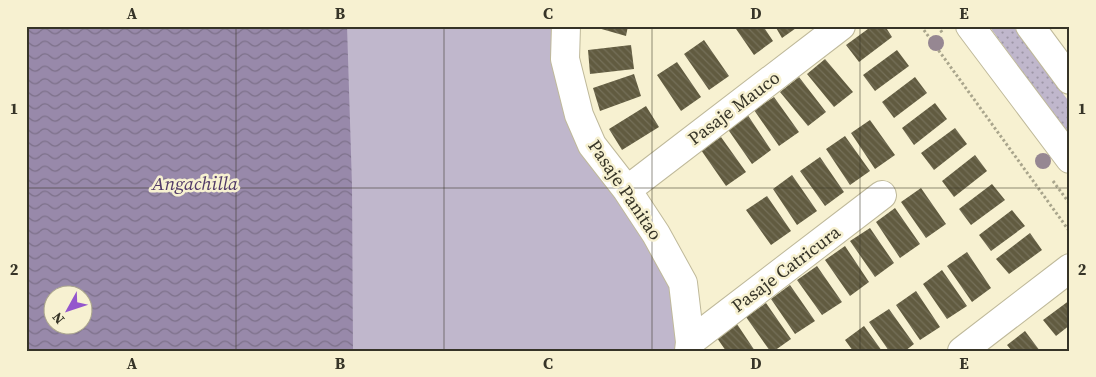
<svg xmlns="http://www.w3.org/2000/svg" width="1096" height="377" font-family="'Source Serif 4',serif">
<defs>
<pattern id="grass-dots" width="8" height="8" patternUnits="userSpaceOnUse" patternTransform="scale(1.25)"><rect width="8" height="8" fill="#c0b7cc"/><path d="M2 2h.1M6 6h.1" fill="none" stroke="#9d96a6" stroke-width="1.8" stroke-linecap="round"/></pattern>
<pattern id="water-waves" width="16" height="10" patternUnits="userSpaceOnUse" patternTransform="scale(1.25)"><rect width="16" height="10" fill="#9889aa"/><path d="M0 5q4-4 8 0t8 0" fill="none" stroke="#7d718a"/></pattern>
<pattern id="building-back-hatch" width="6" height="6" patternUnits="userSpaceOnUse" patternTransform="scale(1.25)"><rect width="6" height="6" fill="#615b40"/><path d="M-1 5l2 2M0 0l6 6M5-1l2 2" fill="none" stroke="#757059"/></pattern>
</defs>
<rect width="100%" height="100%" fill="#f7f1d1"/>
<path fill="url(#grass-dots)" d="M989 26H1013L1070 103V137Z"/>
<path fill="#c0b7cc" fill-rule="evenodd" d="M26 26H569L575 115 680 282 676 351H26ZM52 294H82V324H52Z"/>
<path fill="url(#water-waves)" fill-rule="evenodd" d="M26 26H347L352 186 353 351H26ZM52 294H82V324H52Z"/>
<path fill="url(#building-back-hatch)" d="M591 26H628L626 36Z
M734 26H763L773 41 754 55Z
M775 26H799L782 38Z
M872 26H885L892 37 859 62 846 45Z
M704 40 729 76 709 90 684 54Z
M631 45 634 69 590 74 588 50Z
M897 50 909 66 875 91 863 75Z
M825 59 853 92 834 107 807 74Z
M677 62 701 97 681 111 657 75Z
M634 74 641 96 600 111 593 88Z
M799 77 826 112 808 126 780 92Z
M915 77 927 93 894 118 882 102Z
M774 97 799 132 779 146 754 110Z
M935 103 947 119 914 145 902 128Z
M646 106 659 127 622 150 609 129Z
M747 114 771 150 752 164 727 128Z
M870 120 895 155 875 169 851 133Z
M955 128 967 144 934 170 921 153Z
M845 136 870 171 850 185 826 149Z
M721 137 746 172 726 186 701 150Z
M975 155 987 171 954 197 942 181Z
M820 157 844 192 825 206 800 171Z
M792 175 817 211 797 225 773 189Z
M992 184 1005 200 971 225 959 209Z
M921 188 946 224 926 238 901 202Z
M767 196 791 231 771 245 746 210Z
M895 208 920 244 900 258 876 222Z
M1012 210 1025 226 991 251 979 235Z
M870 228 894 263 875 277 850 241Z
M1030 233 1042 250 1009 274 996 259Z
M845 246 869 282 850 296 825 260Z
M967 252 991 288 972 302 947 266Z
M817 266 842 302 822 315 797 280Z
M942 270 967 306 947 319 923 284Z
M790 285 815 321 795 334 771 299Z
M916 291 940 327 920 340 896 305Z
M1070 300V325L1056 336 1043 320Z
M766 303 791 339 774 351H770L746 317Z
M889 309 914 344 905 351H889L869 322Z
M737 324 755 351H726L717 338Z
M864 326 882 351H853L845 340Z
M1025 331 1040 351H1012L1007 345Z"/>
<g fill="none" stroke-linecap="round" stroke-linejoin="round">
<g stroke="#bfb99a" stroke-width="30">
<path id="minor" d="M566 26 565 59 579 115 592 145 627 190 656 234 683 283 690 342 689 351
M970 26 1070 159
M1030 26 1070 80
M627 190 841 26
M690 342 882 195
M962 351 1070 268"/>
</g>
<path stroke="#a9a58c" stroke-width="3" stroke-dasharray="2.5 2.5" stroke-linecap="butt" d="M921 26 1070 232
M938 26 943 34
M1053 181 1070 204"/>
<use href="#minor" stroke="#fff" stroke-width="28"/>
</g>
<g fill="#968792">
<circle cx="936" cy="43" r="8"/>
<circle cx="1043" cy="161" r="8"/>
</g>
<path fill="none" stroke="#363427" stroke-width="1" stroke-opacity="0.55" d="M236 26V351M444 26V351M652 26V351M860 26V351M26 188H1070"/>
<g text-anchor="middle" stroke-width="5" stroke-linejoin="round" paint-order="stroke">
<g font-size="18" fill="#363427" stroke="#f7f1d1">
<text transform="translate(734 108) rotate(-37)" y="6">Pasaje Mauco</text>
<text transform="translate(625 190) rotate(56)" y="6">Pasaje Panitao</text>
<text transform="translate(786 269) rotate(-37)" y="6">Pasaje Catricura</text>
</g>
<g font-size="19" font-style="italic" fill="#503967" stroke="#f7f1d1">
<text x="195" y="190">Angachilla</text>
</g>
</g>
<rect width="1096" height="377" fill="none" stroke="#f7f1d1" stroke-width="55"/>
<g transform="translate(68 310) rotate(230)"><circle r="24" fill="#f7f1d1" stroke="#aaa58d"/>
<path d="M0-4L9 19L0 12L-9 19Z" fill="#9456cd"/>
<text y="-8" font-size="14" font-weight="bold" text-anchor="middle" fill="#363427">N</text>
</g>
<rect x="28" y="28" width="1040" height="322" fill="none" stroke="#363427" stroke-width="2"/>
<g font-size="16" text-anchor="middle" font-weight="bold" fill="#363427">
<text x="132" y="19">A</text>
<text x="340" y="19">B</text>
<text x="548" y="19">C</text>
<text x="756" y="19">D</text>
<text x="964" y="19">E</text>
<text x="14" y="114">1</text>
<text x="1082" y="114">1</text>
<text x="14" y="275">2</text>
<text x="1082" y="275">2</text>
<text x="132" y="369">A</text>
<text x="340" y="369">B</text>
<text x="548" y="369">C</text>
<text x="756" y="369">D</text>
<text x="964" y="369">E</text>
</g>
</svg>
